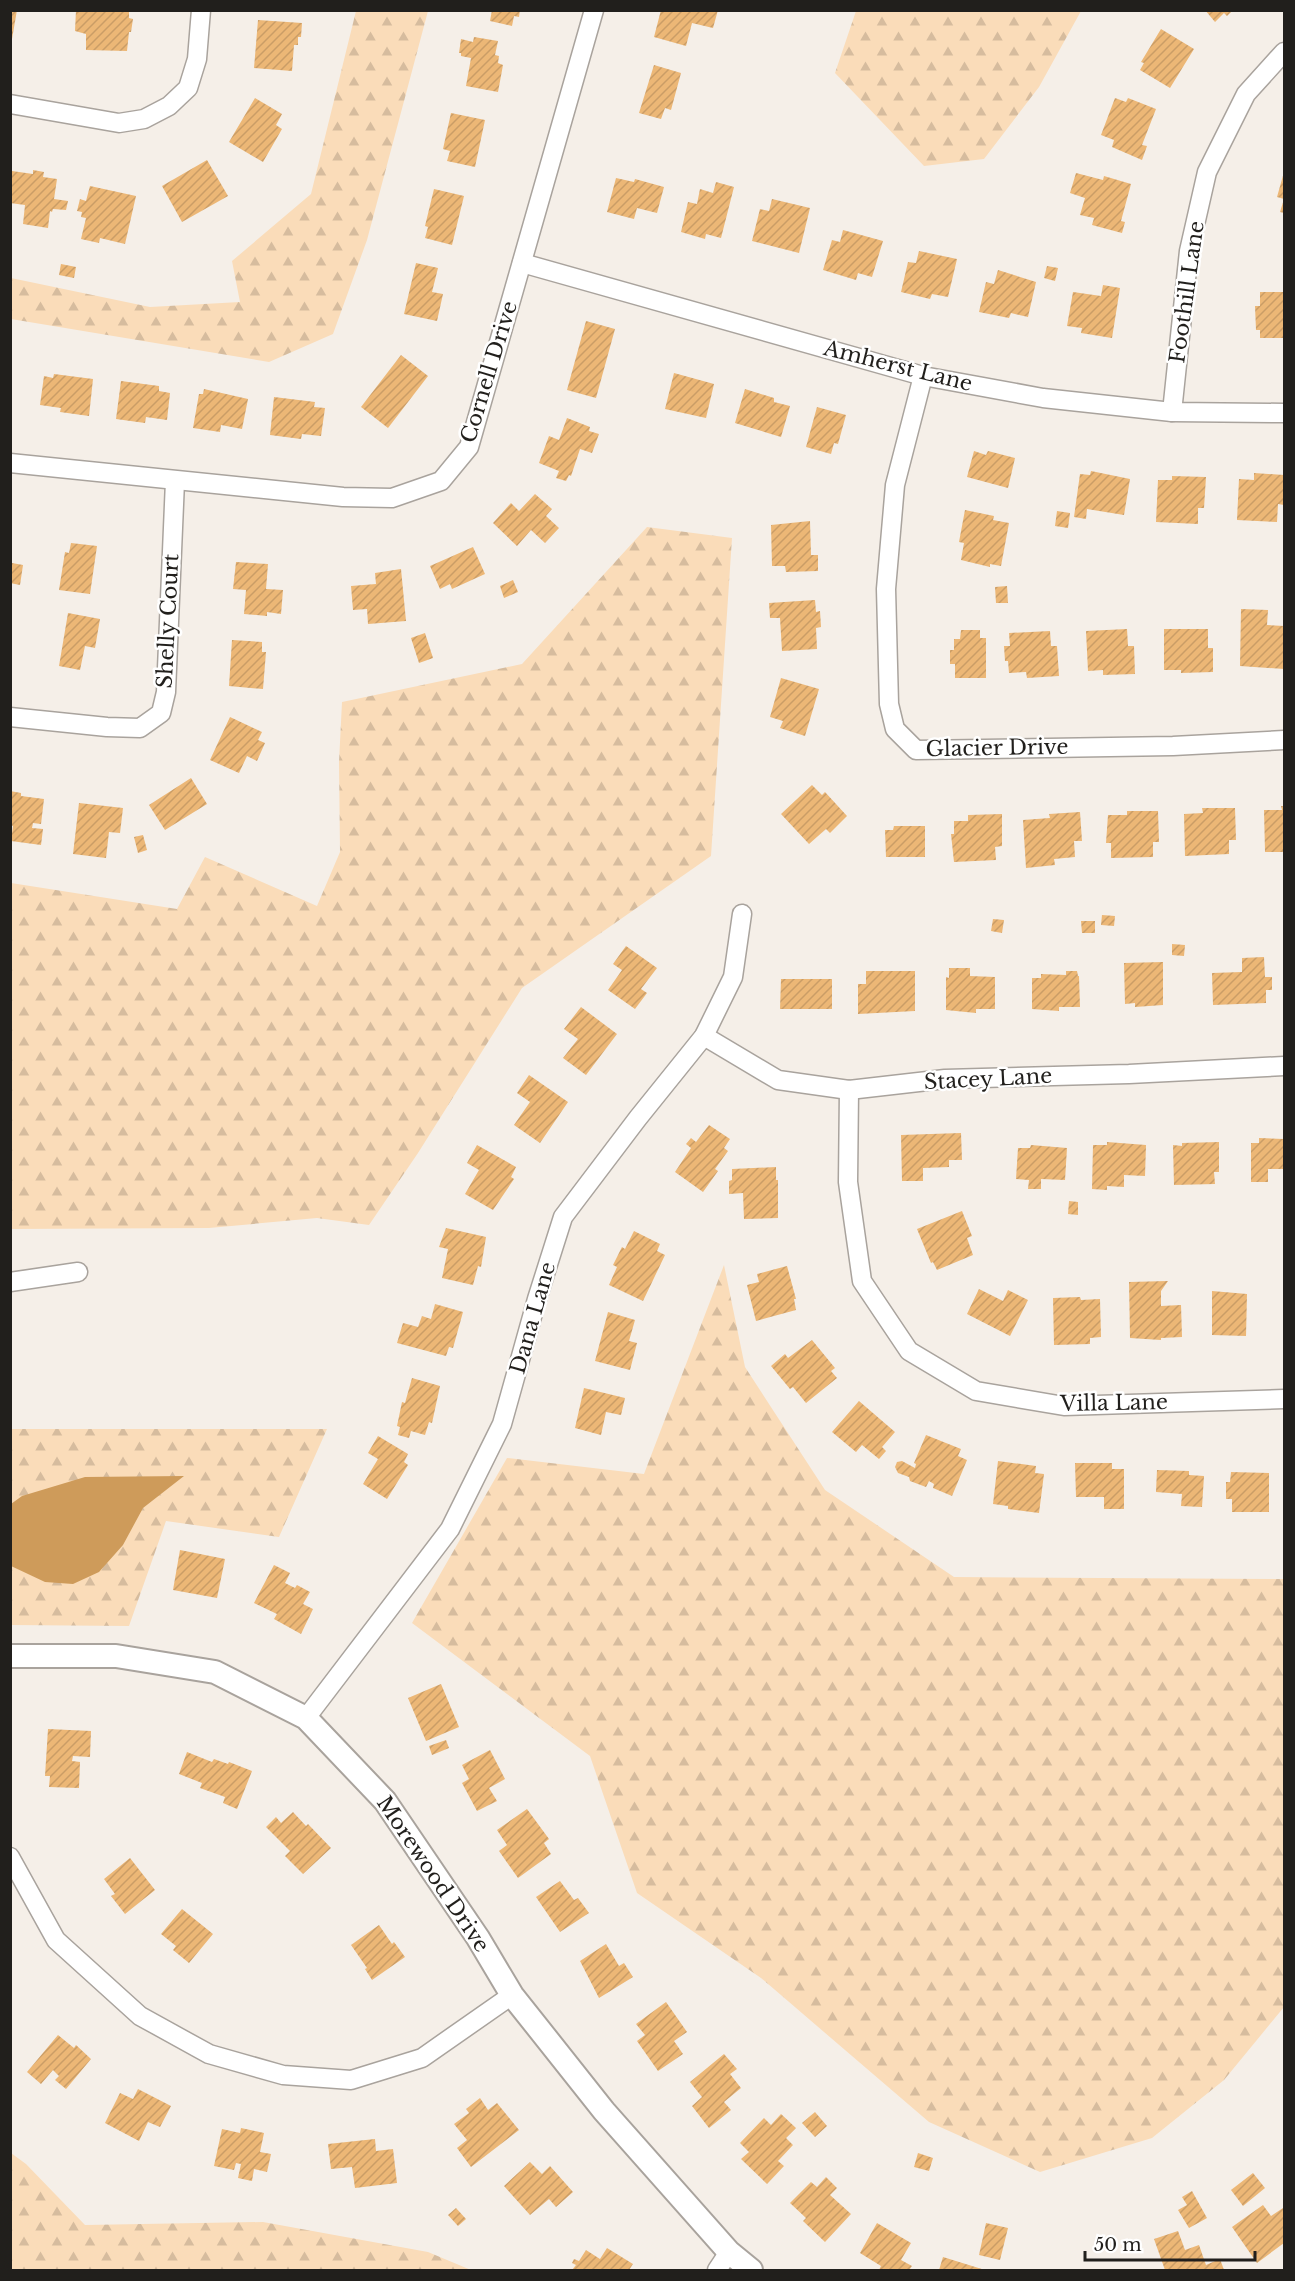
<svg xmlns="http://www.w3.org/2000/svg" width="1295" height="2281" font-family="'Libre Baskerville',serif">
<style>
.forest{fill:url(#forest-firs)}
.water{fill:#ce9b5a}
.building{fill:url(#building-hatch)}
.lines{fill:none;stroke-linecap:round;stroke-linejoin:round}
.minor-casing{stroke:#a9a39d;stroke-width:21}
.tertiary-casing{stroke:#a9a39d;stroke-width:26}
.minor{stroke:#fff;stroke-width:18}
.tertiary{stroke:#fff;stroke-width:22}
.labels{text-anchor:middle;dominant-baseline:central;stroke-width:5;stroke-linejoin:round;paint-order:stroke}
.street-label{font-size:21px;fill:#211f1c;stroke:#fff}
</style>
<defs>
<pattern id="forest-firs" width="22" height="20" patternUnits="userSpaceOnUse" patternTransform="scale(1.5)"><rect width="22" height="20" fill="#fadcb9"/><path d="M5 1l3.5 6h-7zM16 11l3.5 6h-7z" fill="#d6bc9e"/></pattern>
<pattern id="building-hatch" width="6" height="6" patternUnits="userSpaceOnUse" patternTransform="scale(1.5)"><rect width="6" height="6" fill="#ecb776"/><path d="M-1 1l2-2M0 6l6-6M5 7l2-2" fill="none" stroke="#ca9d66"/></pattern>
</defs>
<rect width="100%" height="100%" fill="#f5efe8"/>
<g class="forest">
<path d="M356,11H428L367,240L333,334L269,362L11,319V278L150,307L240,302L232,261L311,194Z"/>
<path d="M856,11V10L1081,11L1039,87L984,159L924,166L835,73Z"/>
<path d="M647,527L732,538L711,856L522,988L418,1153L369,1225L317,1218L209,1228L11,1229V883L177,909L205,857L317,906L340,852L339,762L342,702L522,664Z"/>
<path d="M724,1265L745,1367L825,1490L954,1577L1284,1579V2007L1224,2080L1152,2138L1040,2172L929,2122L761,1978L637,1893L590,1756L412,1623L507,1458L644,1474Z"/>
<path d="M11,1429H327L279,1537L166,1521L129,1626L11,1625Z"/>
<path d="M11,2153L26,2164L85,2225L263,2222L428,2252L471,2270H11Z"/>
</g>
<path class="water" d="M184,1476L143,1508L123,1545L99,1572L73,1584L45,1582L11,1566V1504L22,1496L85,1477Z"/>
<g class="building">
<path d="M10,10H17L12,39H10Z"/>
<path d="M76,10H129V18L133,19L131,32H129L127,51L86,50V34L75,31Z"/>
<path d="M492,10H520L519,17L514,16L512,26L490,21Z"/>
<path d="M661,10L672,12V10H718L713,28L692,23L686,46L654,37Z"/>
<path d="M1205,10H1233L1227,16L1224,13L1215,22Z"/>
<path d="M258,20L302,23L301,37H298V45H294L292,71L254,68Z"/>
<path d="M1161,29L1194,49L1170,88L1140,70L1144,63L1141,62Z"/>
<path d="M474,37L498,41L495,55L499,56L498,63L503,65L498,92L466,86L471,58L461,56V53H459L461,39L473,42Z"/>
<path d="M654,65L681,73L671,110L665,108L661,119L639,113Z"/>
<path d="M255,98L282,114L276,125L282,129L263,162L229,142Z"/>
<path d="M1115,98L1126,102L1128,98L1156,109L1142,145L1147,146L1142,160L1112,147L1114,140L1101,135Z"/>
<path d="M451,113L485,120L475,167L447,161L450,151L443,149Z"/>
<path d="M207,160L228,196L182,222L162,186Z"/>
<path d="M33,170L44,172L43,177L57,179L54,199L68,201L66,210L53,209L52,212L50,211L48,228L23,224L25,205L10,203L12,171L33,174Z"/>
<path d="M1284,172V213L1280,212L1284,199L1277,197Z"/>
<path d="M1076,173L1103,180L1104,176L1131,184L1121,221L1125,222L1122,233L1092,225L1094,218L1080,215L1085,198L1070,193Z"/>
<path d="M616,178L634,182L635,179L664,187L657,213L637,208L634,219L607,212Z"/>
<path d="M716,182L734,187L721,238L706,234L705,239L681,232L688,202L697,204L700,189L713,193Z"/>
<path d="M90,186L136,196L125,244L100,238L99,243L81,239L86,218L81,217L82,212L77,211L80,199L86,201Z"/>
<path d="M434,189L464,196L452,245L425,238L428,227L425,226Z"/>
<path d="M772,199L810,208L799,253L752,241L760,209L769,211Z"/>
<path d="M843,230L883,241L872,277L858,273L856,280L823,270L832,240L840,242Z"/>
<path d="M919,251L957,259L948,297L932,294L930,299L901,292L908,262L916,263Z"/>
<path d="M416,263L438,268L432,292L443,294L437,321L404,314Z"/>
<path d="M61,264L76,267L74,278L59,275Z"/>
<path d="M1047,266L1058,268L1055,281L1044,278Z"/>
<path d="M998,270L1036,282L1028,317L1011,313L1009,318L979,312L986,282L994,284Z"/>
<path d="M1103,285L1120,288L1112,338L1081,333L1082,328L1067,326L1073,292L1101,296Z"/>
<path d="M1260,292H1284V338H1260V330H1256L1255,306H1260Z"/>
<path d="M586,321L615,329L596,398L567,390Z"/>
<path d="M401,355L428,376L388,428L361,407Z"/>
<path d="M674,373L714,384L706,418L665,409Z"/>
<path d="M54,374L93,379L89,416L60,412L61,408L40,405L44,376L53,378Z"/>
<path d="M121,381L159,386V391L170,393L167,420L146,417L145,423L116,419Z"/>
<path d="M204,389L248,399L242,429L221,425L220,432L193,428L199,394H203Z"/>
<path d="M745,389L774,398V402L790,406L781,437L735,423Z"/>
<path d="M274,397L315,402L314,407L325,408L321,436L302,434L301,439L270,435Z"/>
<path d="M817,407L846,415L838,444L834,443L831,454L806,447Z"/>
<path d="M567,418L590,427L589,431L599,434L592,453L580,449L571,476L569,475L566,481L556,478L559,471L539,463L549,436L559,440Z"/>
<path d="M974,451L986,455L988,451L1015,458L1008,488L967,477Z"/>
<path d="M1091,471L1130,479L1124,515L1087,509L1086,519L1074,517L1080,474L1090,475Z"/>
<path d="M1254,473L1284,475V505L1278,504L1277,522L1237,520L1239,479L1254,480Z"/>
<path d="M1172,476L1206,477L1204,508H1198V524L1156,522L1158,480H1172Z"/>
<path d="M535,494L552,509L546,516L559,528L545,543L531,530L517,546L493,523L511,503L519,511Z"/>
<path d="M965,510L994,516L993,520L1009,523L1001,566L990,564V567L961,560L964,543L959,542Z"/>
<path d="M1057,511L1070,513L1068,528L1055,526Z"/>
<path d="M810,521L811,555H818V571L786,572L785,566H772L771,525Z"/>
<path d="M71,543L97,546L90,594L59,590L65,552L69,553Z"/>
<path d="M473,547L485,574L452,589L450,584L440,589L430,566Z"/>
<path d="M236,562L268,564L266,589L283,590L281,614L267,612V616L244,614L246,590L233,589Z"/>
<path d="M12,563L23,565L20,585L10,583Z"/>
<path d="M401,569L406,621L368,624L367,609L353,610L351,586L376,584L375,573Z"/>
<path d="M513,580L518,592L504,598L500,586Z"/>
<path d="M1007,586L1008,603H996L995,587Z"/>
<path d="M815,600L816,612L820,611L821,627L816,628L817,649L782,651L780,618H770L769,603Z"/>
<path d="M1241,609L1268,610L1267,625L1284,626V669L1240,666Z"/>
<path d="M68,613L100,619L95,648L85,646L80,670L59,666Z"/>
<path d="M1127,629L1128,646H1134L1135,674L1103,675V670L1088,671L1086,631Z"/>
<path d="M1164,629H1208V648H1213V672L1181,673V670H1164Z"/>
<path d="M961,630H980V638H986V678H955V664H950V650H954V639H960Z"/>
<path d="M1050,631L1051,646H1057L1059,676L1027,678L1026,672L1009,673L1008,661H1005L1004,646H1010L1009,633Z"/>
<path d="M425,633L433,658L419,663L411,638Z"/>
<path d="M232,640L262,642V652H266L263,689L229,686Z"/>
<path d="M781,678L819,689L805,736L780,728L783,721L770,717Z"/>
<path d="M230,717L262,732L258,740L265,743L257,761L247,756L239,773L210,760Z"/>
<path d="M191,778L207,804L165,830L149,805Z"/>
<path d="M812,785L822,795L825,792L847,816L830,833L826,829L809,844L781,814Z"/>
<path d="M10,791L21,793V796L44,799L41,824L33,823L32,828L43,829L41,845L11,841L13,826L10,825Z"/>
<path d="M79,803L123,808L120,833L109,832L106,858L73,854Z"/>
<path d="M1281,806H1284V852H1265L1264,810H1282Z"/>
<path d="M1202,808H1235L1236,840H1229V854L1185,856L1184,814L1203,813Z"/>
<path d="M1127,811H1158L1159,842H1153V857L1111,858V843H1106L1108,815H1127Z"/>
<path d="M1080,812L1082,841H1074L1075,857L1054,859L1055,865L1026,868L1023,820L1050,818L1049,814Z"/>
<path d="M1002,814V846L995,847L996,860L954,862L951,834H954V821H968V815Z"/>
<path d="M894,826H925V857H886L885,830H893Z"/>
<path d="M143,835L147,850L138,853L134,837Z"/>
<path d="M1102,915L1115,916L1114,926L1101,925Z"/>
<path d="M993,919L1004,920L1002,933L991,931Z"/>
<path d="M1081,921H1095V933H1082Z"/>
<path d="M1172,944L1185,945L1184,956L1172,955Z"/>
<path d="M626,946L657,968L641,989L647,993L635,1009L608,990L622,970L613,964Z"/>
<path d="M1264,957L1265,977H1272V990H1266V1003L1213,1005L1212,973L1242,972V958Z"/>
<path d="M1163,962V1005L1135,1007V1003L1125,1004L1124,963Z"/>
<path d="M949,968H970V976L995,977V1009H976V1013L946,1010V977L949,978Z"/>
<path d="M866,971H915V1011L858,1014V984H866Z"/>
<path d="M1066,971H1077L1078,976H1079L1080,1007H1059V1011L1032,1009V978H1041V974L1066,975Z"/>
<path d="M781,979H832V1009H780Z"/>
<path d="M581,1007L617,1034L586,1075L563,1058L578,1039L564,1029Z"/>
<path d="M529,1075L568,1102L540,1143L514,1125L530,1102L517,1093Z"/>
<path d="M709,1125L730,1139L724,1148L728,1151L715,1169L718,1171L703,1192L675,1172L691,1148L686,1144L691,1138L696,1142Z"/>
<path d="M961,1133L962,1160H949V1167L923,1168V1181H902L901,1135Z"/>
<path d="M1259,1138L1284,1139V1169H1268V1182H1251V1143H1259Z"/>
<path d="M1107,1142L1146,1145L1145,1176L1124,1175V1187L1107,1186V1190L1092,1189L1093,1145H1107Z"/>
<path d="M1219,1142V1172H1214L1215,1184L1174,1185L1173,1145L1182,1146V1143Z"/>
<path d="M477,1145L516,1167L511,1177L514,1179L493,1210L465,1194L479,1170L467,1163Z"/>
<path d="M1031,1145L1067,1148L1065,1180L1041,1179V1189H1028L1029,1180L1016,1179L1018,1148H1030Z"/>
<path d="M776,1167V1180H778V1218L744,1219L743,1193L729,1194V1181L732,1180V1169Z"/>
<path d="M1069,1201L1078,1202V1215L1068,1214Z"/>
<path d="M962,1211L972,1236L967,1238L973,1255L937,1270L933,1262L931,1263L917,1229Z"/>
<path d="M446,1228L486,1237L481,1267L478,1266L473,1285L442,1278L448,1249L439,1247Z"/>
<path d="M634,1231L660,1244L657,1251L665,1255L643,1301L609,1285L617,1267L613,1265L622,1247L625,1249Z"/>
<path d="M787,1266L796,1299H794L796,1310L756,1321L747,1285L759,1282L757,1274Z"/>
<path d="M1168,1281L1161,1291V1306L1181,1305L1182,1337L1161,1338V1340L1130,1338L1129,1282Z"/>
<path d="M979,1289L1003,1301L1008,1290L1028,1300L1010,1336L967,1314Z"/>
<path d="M1212,1291L1247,1294L1246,1336L1212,1335Z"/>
<path d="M1080,1297L1081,1300L1100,1299L1101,1337L1090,1338V1344L1054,1345L1053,1298Z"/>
<path d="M435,1304L463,1312L453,1348L449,1347L446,1356L397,1343L403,1323L418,1327L422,1316L431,1319Z"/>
<path d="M608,1312L635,1320L629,1341L637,1343L630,1370L595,1361Z"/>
<path d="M812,1340L835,1368L831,1371L837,1378L806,1403L793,1387L790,1389L771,1366L785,1354L788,1358Z"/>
<path d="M412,1378L440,1386L432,1423L429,1422L425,1435L411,1431L409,1438L398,1435L400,1427L397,1426L402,1402L405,1403Z"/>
<path d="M584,1388L625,1398L621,1415L606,1412L601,1435L575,1428Z"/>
<path d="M859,1401L895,1432L882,1447L886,1451L879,1459L862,1445L856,1452L832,1432Z"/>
<path d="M926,1435L961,1449L958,1456L967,1460L952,1496L933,1488L934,1484L929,1481L926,1487L910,1481L909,1477L898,1473L895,1467L897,1462L902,1461L915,1468L916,1464L914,1463Z"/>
<path d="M378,1436L408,1454L404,1462L408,1465L387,1499L363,1484L378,1459L368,1453Z"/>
<path d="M998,1461L1036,1466L1035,1473L1044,1474L1039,1513L1008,1509V1506L993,1504Z"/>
<path d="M1075,1463H1112V1469H1124V1509H1104V1497H1076Z"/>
<path d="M1157,1470L1189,1471V1475L1204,1476L1202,1507L1181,1506L1182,1494L1156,1492Z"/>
<path d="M1231,1472L1269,1473V1512H1232V1499H1226V1482H1230Z"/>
<path d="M180,1550L225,1559L217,1598L173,1590Z"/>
<path d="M274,1565L290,1573L285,1583L295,1588L297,1585L310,1592L303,1604L313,1609L301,1634L274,1619L277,1614L254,1603Z"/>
<path d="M441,1684L459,1727L426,1741L408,1698Z"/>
<path d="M48,1729L91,1731L90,1757L73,1756L72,1761L80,1762L79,1788L49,1787L50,1776H45Z"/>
<path d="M446,1740L449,1748L432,1755L429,1746Z"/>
<path d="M490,1750L505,1779L489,1788L497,1801L477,1811L462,1783L469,1779L462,1765Z"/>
<path d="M187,1752L212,1762L214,1759L228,1764L229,1762L252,1771L237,1809L223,1803L225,1797L200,1788L202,1783L179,1774Z"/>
<path d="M527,1809L549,1839L544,1843L551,1854L518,1878L499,1851L507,1845L497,1830Z"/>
<path d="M293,1812L306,1826L308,1824L331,1848L303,1874L285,1856L290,1851L266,1827L276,1817L281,1823Z"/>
<path d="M130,1858L155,1890L125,1914L111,1896L115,1894L104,1879Z"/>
<path d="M560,1881L574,1900L578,1898L589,1913L560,1932L536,1897Z"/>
<path d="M182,1909L213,1934L189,1963L173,1950L176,1946L161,1934Z"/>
<path d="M379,1925L392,1944L394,1942L405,1957L372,1980L365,1969L367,1968L351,1945Z"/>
<path d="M606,1944L619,1966L624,1963L633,1977L599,1998L580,1961Z"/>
<path d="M666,2002L687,2032L674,2041L683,2054L658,2071L637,2041L645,2035L636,2024Z"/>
<path d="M58,2035L74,2048L76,2045L91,2059L66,2089L55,2080L59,2076L53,2070L41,2084L27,2072Z"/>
<path d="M724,2054L737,2069L730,2074L741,2088L724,2102L731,2110L709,2128L692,2106L702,2097L690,2082Z"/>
<path d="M138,2089L171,2106L160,2127L148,2122L139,2141L105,2123L120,2093L133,2099Z"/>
<path d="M480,2098L488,2110L497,2103L519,2130L471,2167L457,2148L467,2140L454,2124L469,2113L466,2109Z"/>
<path d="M815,2112L827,2126L815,2137L802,2123Z"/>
<path d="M781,2114L796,2128L786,2138L793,2145L778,2161L784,2166L767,2184L741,2159L749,2152L740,2143L764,2118L771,2125Z"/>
<path d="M241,2128L264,2133L260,2152L271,2154L267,2172L254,2169L252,2181L238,2178L241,2164L236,2163L234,2170L214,2166L222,2129L240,2133Z"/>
<path d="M375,2139L376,2151L393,2149L397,2183L355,2188L352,2167L331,2169L328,2144Z"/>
<path d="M918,2153L933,2158L929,2171L914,2167Z"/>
<path d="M530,2162L542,2174L550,2166L573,2192L556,2207L549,2199L530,2215L504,2186Z"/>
<path d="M1253,2173L1265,2188L1243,2206L1231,2190Z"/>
<path d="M826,2177L837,2188L830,2195L851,2214L825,2242L803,2221L806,2218L790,2203L811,2182L817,2187Z"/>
<path d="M1192,2191L1207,2218L1189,2228L1178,2210L1187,2205L1182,2197Z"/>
<path d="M1263,2205L1271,2216L1283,2208L1284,2210V2243L1257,2263L1232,2227Z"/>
<path d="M456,2208L466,2219L458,2226L448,2215Z"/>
<path d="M877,2223L911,2243L901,2260L912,2266L909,2270H879L881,2266L860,2253Z"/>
<path d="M986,2223L1008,2228L1000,2260L979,2255Z"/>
<path d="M1178,2231L1185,2250L1199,2245L1206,2265L1220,2259L1224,2270H1165L1154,2239Z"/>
<path d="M607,2248L633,2264L629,2270H572L576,2265L572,2263L574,2259L579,2261L586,2250L600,2259Z"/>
<path d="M943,2257L985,2270H939Z"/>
</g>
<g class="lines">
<defs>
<g id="minor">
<path d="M10,104L119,123L144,119L169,106L188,88L197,59L201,10"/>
<path d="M522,263L923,376L1043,398L1172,412L1284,413"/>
<path d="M923,376L895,485L886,589L889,704L895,729L916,750L1173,746L1284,740"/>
<path d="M1172,412L1189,251L1207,172L1246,94L1284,52"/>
<path d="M10,463L343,497L392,498L441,481L469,447L594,10"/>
<path d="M10,717L107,727L140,728L161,713L166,692L175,481"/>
<path d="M704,1036L778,1080L849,1090L945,1079L1129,1074L1284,1066"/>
<path d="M849,1090L848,1182L862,1281L909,1351L976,1391L1064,1406L1284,1399"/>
<path d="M10,1282L78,1272"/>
<path d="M306,1718L450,1529L502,1424L537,1299L563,1217L638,1118L704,1036L733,977L742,914"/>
<path d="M10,1857L56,1940L140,2016L209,2054L283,2075L351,2080L422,2058L512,1995"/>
<path d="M717,2270L729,2252"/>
</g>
<path id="tertiary" d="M10,1656H116L215,1672L306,1718L385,1801L478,1938L512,1995L604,2111L729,2252L751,2270"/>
</defs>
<use href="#minor" class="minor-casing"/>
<use href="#tertiary" class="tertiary-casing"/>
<use href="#minor" class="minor"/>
<use href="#tertiary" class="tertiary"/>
</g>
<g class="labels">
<g class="street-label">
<text transform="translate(1187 292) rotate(-82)">Foothill Lane</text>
<text transform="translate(898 366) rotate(14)">Amherst Lane</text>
<text transform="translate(489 372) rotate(-73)">Cornell Drive</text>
<text transform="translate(168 621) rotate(-87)">Shelly Court</text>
<text transform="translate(997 748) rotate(-1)">Glacier Drive</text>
<text transform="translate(988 1079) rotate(-3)">Stacey Lane</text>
<text transform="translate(533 1318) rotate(-74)">Dana Lane</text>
<text transform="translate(1114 1403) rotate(-1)">Villa Lane</text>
<text transform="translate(433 1874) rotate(56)">Morewood Drive</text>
</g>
</g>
<rect width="1295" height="2281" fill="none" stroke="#211f1c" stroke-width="24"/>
<path d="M1085 2251v9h170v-9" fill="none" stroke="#211f1c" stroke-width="3"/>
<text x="1094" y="2251" font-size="18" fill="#211f1c" stroke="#ffffff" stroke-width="4.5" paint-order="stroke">50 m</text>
</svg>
